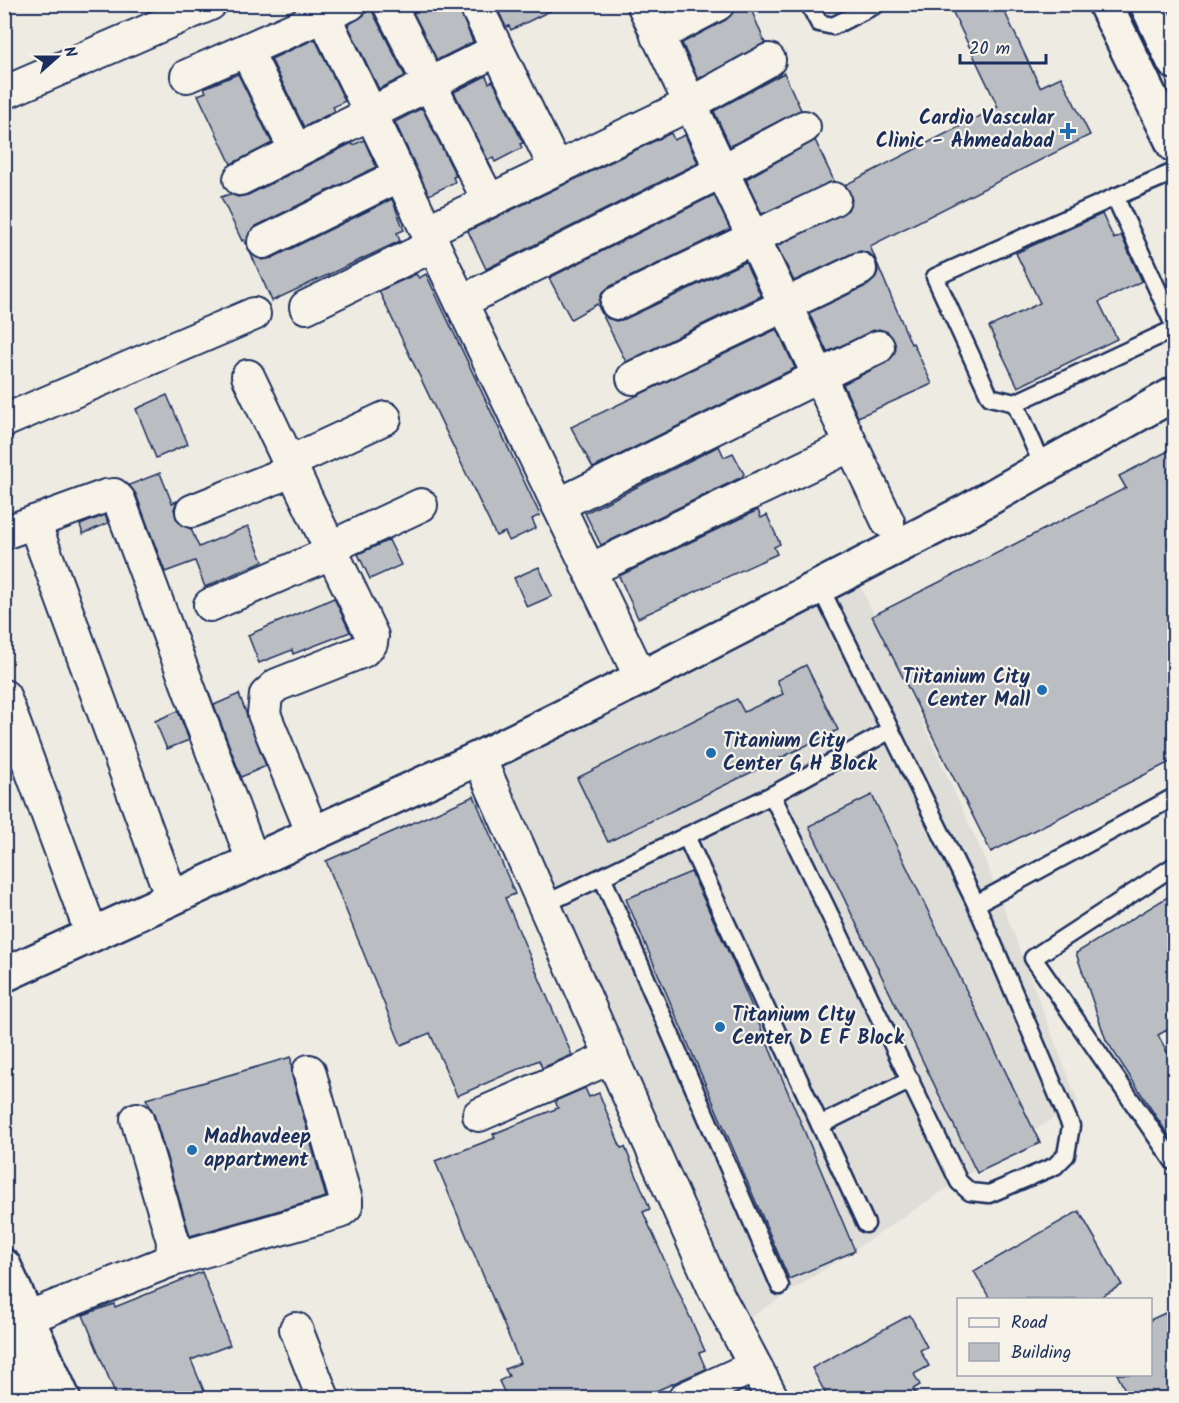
<svg xmlns="http://www.w3.org/2000/svg" width="1179" height="1403" font-family="Kalam,sans-serif">
<style>
.built{fill:#deddd8}
.building{fill:#babdc2;stroke:#1b2f5e;stroke-width:1.5}
.lines{fill:none;stroke-linecap:round;stroke-linejoin:round}
.lane-casing{stroke:#1b2f5e;stroke-width:21}
.street-casing{stroke:#1b2f5e;stroke-width:36}
.secondary-casing{stroke:#1b2f5e;stroke-width:38}
.primary-casing{stroke:#1b2f5e;stroke-width:38}
.lane{stroke:#f7f3e8;stroke-width:16}
.street{stroke:#f7f3e8;stroke-width:32}
.secondary{stroke:#f7f3e8;stroke-width:33}
.primary{stroke:#f7f3e8;stroke-width:33}
.poi-dot{fill:#1f6fb2;stroke:#f7f3e8;stroke-width:2}
.labels{text-anchor:middle;dominant-baseline:central;stroke-width:4.5;stroke-linejoin:round;paint-order:stroke}
.poi-label{font-size:20px;font-weight:bold;fill:#1b2f5e;stroke:#f7f3e8;text-anchor:start}
</style>
<rect width="100%" height="100%" fill="#eeebe2"/>
<filter id="ink" filterUnits="userSpaceOnUse"><feTurbulence type="fractalNoise" baseFrequency=".0167" numOctaves="2"/><feDisplacementMap in="SourceGraphic" scale="12" xChannelSelector="R" yChannelSelector="G"/><feConvolveMatrix kernelMatrix="1 2 1 2 8 2 1 2 1" color-interpolation-filters="sRGB"/></filter>
<g filter="url(#ink)">
<path class="built" d="M853,570L984,857L1078,1102L735,1328L479,758Z"/>
<g class="building">
<path d="M409,4H457L473,42L437,60Z"/>
<path d="M495,4H564L511,30L509,26L506,27Z"/>
<path d="M745,4H749L765,43L698,79L682,43L726,20L735,9Z"/>
<path d="M949,4H1001L1040,87L1061,77L1090,135L870,246L911,344L913,343L932,384L858,417L843,384L886,363L893,356L896,349L894,340L888,332L879,329L827,352L809,313L868,285L875,279L878,271L876,261L870,254L861,251L853,253L794,281L777,246L848,210L852,200L845,185L998,107Z"/>
<path d="M370,7L405,76L379,89L348,25L364,15Z"/>
<path d="M315,39L345,101L333,107L335,111L304,127L271,59Z"/>
<path d="M784,73L801,110L730,146L714,111Z"/>
<path d="M238,74L272,143L231,164L198,95L206,92L204,88Z"/>
<path d="M486,76L489,83L493,81L523,143L520,144L522,148L495,162L493,158L488,160L454,92Z"/>
<path d="M422,108L456,176L453,177L455,182L429,195L395,122Z"/>
<path d="M671,133L674,140L685,135L698,163L486,269L468,231Z"/>
<path d="M364,140L376,167L256,226L249,233L247,246L244,240L242,241L221,197L230,194L238,197L248,195L352,143L353,145Z"/>
<path d="M815,140L834,181L762,214L746,179Z"/>
<path d="M714,195L730,229L609,287L602,293L599,302L601,310L607,318L616,321L625,319L745,262L761,296L626,362L597,304L571,319L549,278Z"/>
<path d="M392,199L404,230L397,233L400,241L272,301L250,252L262,260L272,258Z"/>
<path d="M1102,214L1114,239L1121,235L1142,281L1099,302L1117,339L1018,387L989,327L1040,303L1016,253Z"/>
<path d="M416,274L419,278L426,274L540,515L532,519L536,528L509,541L505,532L496,536L379,291Z"/>
<path d="M777,329L795,368L593,468L571,427Z"/>
<path d="M167,395L188,444L156,458L136,409Z"/>
<path d="M719,446L724,457L733,453L744,474L742,477L601,545L585,513Z"/>
<path d="M1174,448V760L991,852L872,616L1126,488L1119,476Z"/>
<path d="M160,473L172,503L177,501L174,509L176,518L181,525L191,529L199,547L248,526L263,561L205,587L195,561L165,572L136,494L129,485Z"/>
<path d="M758,510L761,518L767,515L780,544L774,547L777,554L638,618L619,576Z"/>
<path d="M105,515L108,523L83,534L80,525Z"/>
<path d="M389,540L401,565L370,579L358,554Z"/>
<path d="M539,567L552,596L527,607L514,578Z"/>
<path d="M334,598L350,632L293,654L292,650L259,663L248,635Z"/>
<path d="M806,665L838,730L608,842L577,778L737,699L744,712L783,694L777,680Z"/>
<path d="M239,694L266,766L241,777L214,705Z"/>
<path d="M178,711L189,740L167,749L155,721Z"/>
<path d="M872,795L1040,1143L977,1173L809,826Z"/>
<path d="M474,796L515,894L505,898L572,1055L542,1068L539,1060L457,1096L430,1033L401,1045L326,861Z"/>
<path d="M691,872L733,962L855,1251L789,1279L626,899Z"/>
<path d="M1174,893V1026L1158,1035L1174,1065V1144L1106,1040L1076,953Z"/>
<path d="M291,1057L292,1076L326,1197L190,1236L154,1114L146,1099Z"/>
<path d="M585,1088L589,1097L599,1093L621,1148L625,1147L650,1209L643,1212L705,1351L699,1353L706,1369L640,1398H507L499,1381L509,1376L505,1369L520,1363L435,1161L495,1138L493,1134L558,1108L555,1101Z"/>
<path d="M1079,1211L1122,1285L1097,1299H990L974,1271Z"/>
<path d="M202,1272L230,1345L191,1360L207,1398H117L83,1315L114,1304L115,1307Z"/>
<path d="M1174,1309V1398H1129L1117,1374H1150V1320Z"/>
<path d="M910,1315L927,1347L920,1350L929,1366L914,1374L920,1385L913,1389L918,1398H828L812,1368Z"/>
</g>
<g class="lines">
<defs>
<g id="lane">
<path d="M809,4L819,23L833,26L877,4"/>
<path d="M1115,197L1174,172"/>
<path d="M1174,325L1115,197L935,277L990,397L1015,403L1174,329"/>
<path d="M1015,403L1043,466"/>
<path d="M772,795L889,731"/>
<path d="M686,836L866,1224"/>
<path d="M1174,866L1033,958L1174,1162"/>
<path d="M602,877L780,1286"/>
<path d="M545,904L772,795L959,1182L970,1192L989,1194L1055,1166L1066,1155L1071,1126L976,904L820,587"/>
<path d="M976,904L1174,797"/>
<path d="M820,1125L911,1080"/>
</g>
<g id="street">
<path d="M389,4L489,201"/>
<path d="M475,4L556,169"/>
<path d="M643,4L888,522"/>
<path d="M324,16L641,678"/>
<path d="M657,36L718,4"/>
<path d="M246,50L296,151"/>
<path d="M187,76L350,4"/>
<path d="M4,93L210,4"/>
<path d="M240,179L497,50"/>
<path d="M427,231L690,104L769,60"/>
<path d="M264,242L400,175"/>
<path d="M461,302L722,171L804,127"/>
<path d="M617,303L834,199"/>
<path d="M306,307L434,245"/>
<path d="M248,376L372,636L371,643L363,651L277,685L266,695L264,714L313,834"/>
<path d="M633,378L860,269"/>
<path d="M4,421L254,314"/>
<path d="M290,462L385,418"/>
<path d="M558,505L878,347"/>
<path d="M192,511L294,470"/>
<path d="M34,522L172,898"/>
<path d="M4,533L106,496L114,495L119,500L253,861"/>
<path d="M331,547L421,505"/>
<path d="M590,570L851,445"/>
<path d="M210,605L333,552"/>
<path d="M4,696L92,935"/>
<path d="M479,758L713,1286L772,1398"/>
<path d="M479,1115L612,1057"/>
<path d="M137,1119L173,1241L172,1260"/>
<path d="M4,1327L172,1260L339,1212L346,1206V1200L309,1071"/>
<path d="M296,1329L323,1398"/>
<path d="M685,1398L755,1366"/>
</g>
<g id="secondary">
<path d="M4,975L479,758L641,678L963,513L1174,394"/>
<path d="M4,1266L63,1398"/>
<path d="M4,1341L30,1398"/>
</g>
<g id="primary">
<path d="M1105,4L1174,145"/>
<path d="M1147,4L1174,62"/>
</g>
</defs>
<use href="#lane" class="lane-casing"/>
<use href="#street" class="street-casing"/>
<use href="#secondary" class="secondary-casing"/>
<use href="#primary" class="primary-casing"/>
<use href="#lane" class="lane"/>
<use href="#street" class="street"/>
<use href="#secondary" class="secondary"/>
<use href="#primary" class="primary"/>
</g>
</g>
<g class="poi-dot">
<path d="M1065 122h6v6h6v6h-6v6h-6v-6h-6v-6h6z"/>
<circle cx="1042" cy="690" r="6"/>
<circle cx="711" cy="753" r="6"/>
<circle cx="720" cy="1027" r="6"/>
<circle cx="192" cy="1150" r="6"/>
</g>
<g class="labels">
<g class="poi-label">
<text x="1054" y="119" text-anchor="end">Cardio Vascular<tspan x="1054" dy="23">Clinic - Ahmedabad</tspan></text>
<text x="1030" y="678" text-anchor="end">Tiitanium City<tspan x="1030" dy="23">Center Mall</tspan></text>
<text x="723" y="742">Titanium City<tspan x="723" dy="23">Center G H Block</tspan></text>
<text x="732" y="1016">Titanium CIty<tspan x="732" dy="23">Center D E F Block</tspan></text>
<text x="204" y="1138">Madhavdeep<tspan x="204" dy="23">appartment</tspan></text>
</g>
</g>
<rect width="1179" height="1403" fill="none" stroke="#f7f3e8" stroke-width="24"/>
<rect x="12" y="12" width="1155" height="1379" fill="none" stroke="#1b2f5e" stroke-width="2" filter="url(#ink)"/>
<rect x="957" y="1298" width="195" height="78" fill="#f7f3e8" stroke="#9fa5b1" stroke-width="1.5"/>
<rect x="969" y="1318" width="30" height="9" fill="#f7f3e8" stroke="#9fa5b1" stroke-width="1.5"/>
<text x="1011" y="1328" font-size="18" fill="#1b2f5e">Road</text>
<rect x="969" y="1343" width="30" height="18" fill="#babdc2" stroke="#9fa5b1" stroke-width="1.5"/>
<text x="1011" y="1358" font-size="18" fill="#1b2f5e">Building</text>
<g transform="translate(57 57) rotate(69)" stroke="#f7f3e8" stroke-width="4.5" paint-order="stroke">
<path d="M0-4.5L10 22L0 15L-10 22Z" fill="#1b2f5e"/>
<text y="-9" font-size="16" font-weight="bold" text-anchor="middle" fill="#1b2f5e">N</text>
</g>
<path d="M960 54v9h86v-9" fill="none" stroke="#1b2f5e" stroke-width="3"/>
<text x="969" y="54" font-size="18" fill="#1b2f5e" stroke="#f7f3e8" stroke-width="4.5" paint-order="stroke">20 m</text>
</svg>
